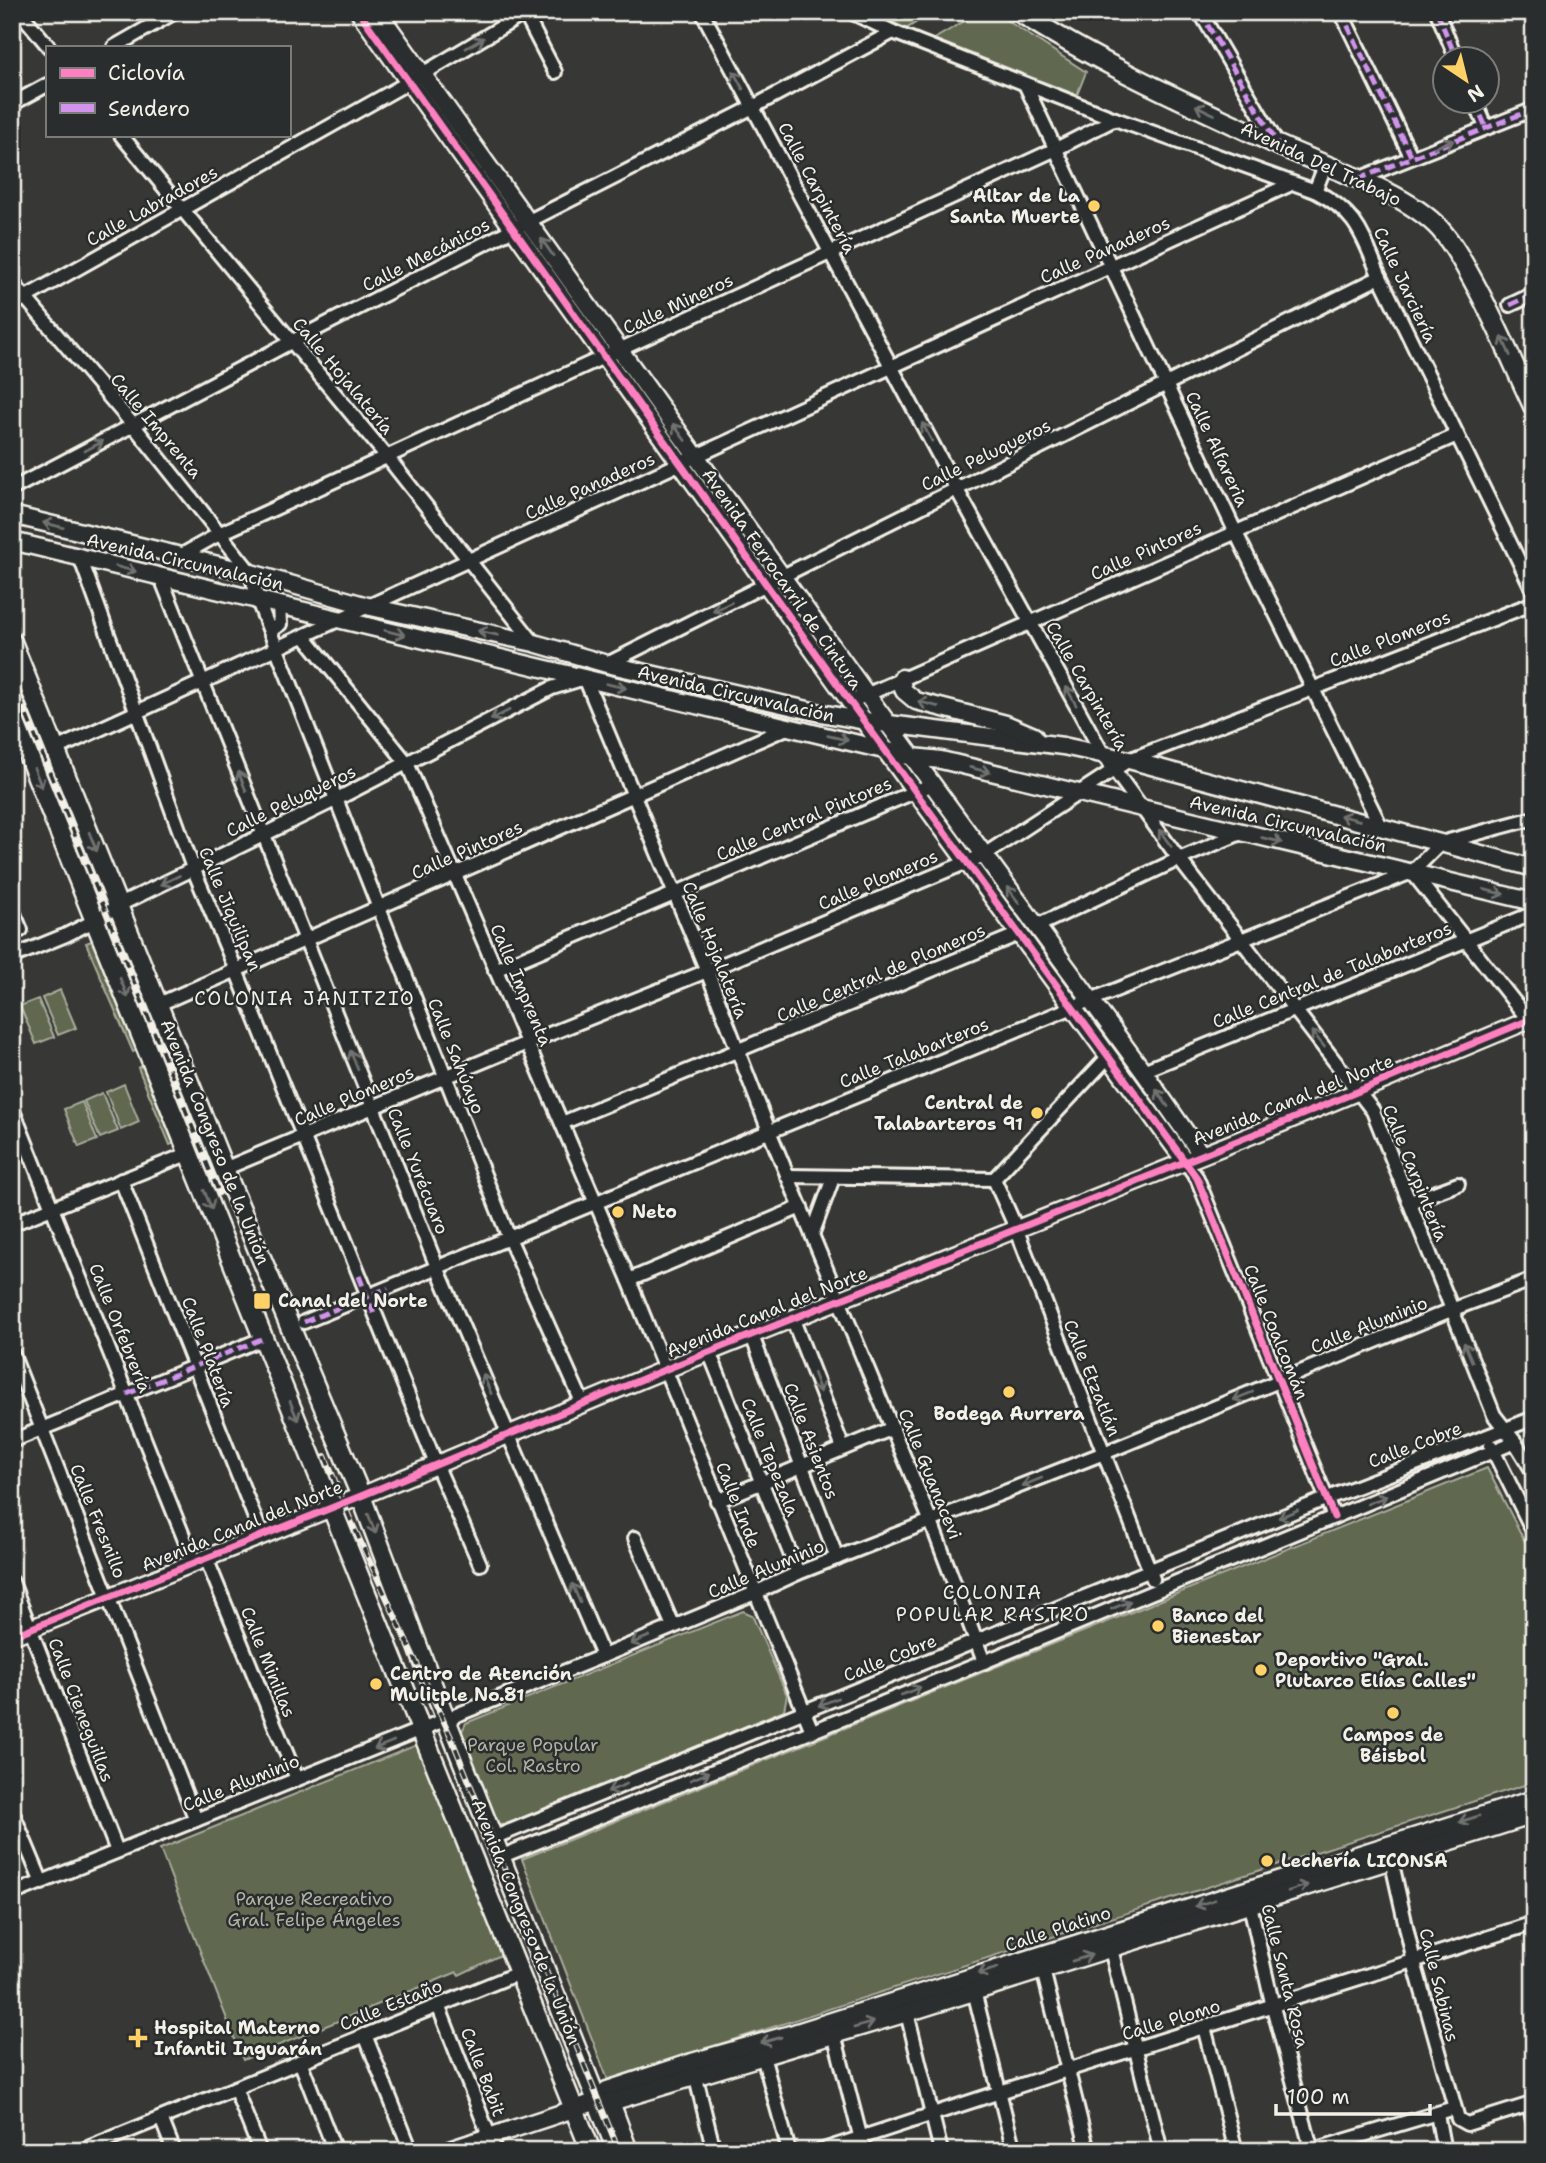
<svg xmlns="http://www.w3.org/2000/svg" width="1546" height="2163" font-family="'Shantell Sans',sans-serif">
<style>
.green{fill:#60684f;stroke:#aaac9c;stroke-width:2}
.lines{fill:none;stroke-linecap:round;stroke-linejoin:round}
.street-casing{stroke:#f4f1e8;stroke-width:18}
.secondary-casing{stroke:#f4f1e8;stroke-width:21}
.primary-casing{stroke:#f4f1e8;stroke-width:23}
.street{stroke:#2a2d2e;stroke-width:12}
.secondary{stroke:#2a2d2e;stroke-width:16}
.primary{stroke:#2a2d2e;stroke-width:18}
.rail-casing{stroke:#f4f1e8;stroke-width:6}
.rail{stroke:#2a2d2e;stroke-width:3.5;stroke-dasharray:10;stroke-linecap:butt}
.quiet{stroke:#d193ec;stroke-width:5;stroke-dasharray:10 5;stroke-linecap:butt}
.cycleway-casing{stroke:#2a2d2e;stroke-width:11}
.cycleway{stroke:#ff80c0;stroke-width:7}
.oneway{stroke:#71726f}
.poi-dot{fill:#ffd166;stroke:#2a2d2e;stroke-width:2.5}
.labels{text-anchor:middle;dominant-baseline:central;stroke-width:5;stroke-linejoin:round;paint-order:stroke}
.street-label{font-size:18px;fill:#f4f1e8;stroke:#2a2d2e}
.poi-label{font-size:18px;font-weight:bold;fill:#f4f1e8;stroke:#2a2d2e;text-anchor:start}
.park-label{font-size:18px;fill:#b1b3a3;stroke:#2a2d2e}
.neighbourhood-label{font-size:19px;letter-spacing:2px;fill:#f4f1e8;stroke:#2a2d2e}
</style>
<rect width="100%" height="100%" fill="#373735"/>
<filter id="ink" filterUnits="userSpaceOnUse"><feTurbulence type="fractalNoise" baseFrequency=".0143" numOctaves="2"/><feDisplacementMap in="SourceGraphic" scale="14" xChannelSelector="R" yChannelSelector="G"/><feConvolveMatrix kernelMatrix="1 2 1 2 8 2 1 2 1" color-interpolation-filters="sRGB"/></filter>
<g filter="url(#ink)">
<g class="green">
<path d="M873,12H932L906,29Z"/>
<path d="M980,12H994L1086,72L1077,95L934,39Z"/>
<path d="M94,940L141,1049L133,1052L86,943Z"/>
<path d="M60,990L76,1028L58,1035L42,998Z"/>
<path d="M38,999L54,1037L36,1044L20,1006Z"/>
<path d="M146,1064L179,1141L170,1145L138,1068Z"/>
<path d="M124,1084L139,1122L121,1130L106,1092Z"/>
<path d="M102,1093L118,1131L100,1138L84,1101Z"/>
<path d="M82,1102L97,1140L79,1147L64,1109Z"/>
<path d="M1487,1468L1534,1559V1782L608,2080L522,1859Z"/>
<path d="M743,1611L752,1615L787,1695L784,1710L506,1826L496,1823L460,1735L466,1723Z"/>
<path d="M419,1744L503,1954L459,1975L457,1972L243,2060L160,1849Z"/>
</g>
<g class="lines">
<defs>
<g id="street">
<path d="M20,12L49,47"/>
<path d="M702,12L956,488L1104,756L1179,859L1373,1111L1494,1415L1515,1442L1534,1473"/>
<path d="M851,12L893,32L1115,119L1315,191C1358,213 1362,235 1380,277L1534,592"/>
<path d="M1200,12L1278,145"/>
<path d="M1341,12L1411,156"/>
<path d="M1437,12L1457,60"/>
<path d="M525,14L555,72"/>
<path d="M114,47L175,12"/>
<path d="M1025,84L1235,531L1381,827"/>
<path d="M1475,102L1486,127"/>
<path d="M12,104L47,85"/>
<path d="M121,135L388,458L534,643"/>
<path d="M1358,179L1534,109"/>
<path d="M1315,191L1325,166"/>
<path d="M12,282L134,426L251,573L258,601L509,1238L583,1404"/>
<path d="M12,305L409,82L527,12"/>
<path d="M1510,305L1534,294"/>
<path d="M12,489L291,342L753,107L893,32"/>
<path d="M180,556L221,533L1056,149L1115,119"/>
<path d="M80,557L193,868L236,970L436,1464L480,1564"/>
<path d="M161,578L437,1267L603,1656"/>
<path d="M270,631L280,624L279,605"/>
<path d="M305,637L407,763L629,1280L812,1731"/>
<path d="M607,664L1380,277"/>
<path d="M850,702L1457,435"/>
<path d="M56,749L1291,184"/>
<path d="M1412,872L1534,1027"/>
<path d="M12,909L21,930"/>
<path d="M1037,926L1179,859L1241,833"/>
<path d="M12,957L66,935L96,920L119,905L335,800L552,688L585,678L707,971L769,1131L931,1522L984,1662"/>
<path d="M495,970L933,784"/>
<path d="M159,1004L789,727"/>
<path d="M1143,1071L1534,913"/>
<path d="M12,1108L194,1563"/>
<path d="M562,1123L1019,934"/>
<path d="M1185,1161L1197,1178L1334,1517"/>
<path d="M224,1169L527,1043L707,971L984,855L1129,760L1534,603"/>
<path d="M787,1176L994,1179L1109,1056"/>
<path d="M994,1179L1016,1228L1153,1579"/>
<path d="M121,1180L262,1536"/>
<path d="M1410,1202L1458,1184"/>
<path d="M12,1224L190,1153"/>
<path d="M812,1235L833,1178"/>
<path d="M629,1280L801,1207"/>
<path d="M793,1320L843,1448"/>
<path d="M304,1322L1073,1007L1412,872L1441,843L1534,818"/>
<path d="M752,1336L837,1558"/>
<path d="M12,1353L196,1820"/>
<path d="M710,1354L798,1573"/>
<path d="M12,1441L264,1338"/>
<path d="M1491,1446L1534,1533"/>
<path d="M717,1501L893,1428"/>
<path d="M635,1538L673,1626"/>
<path d="M206,1558L297,1779"/>
<path d="M12,1582L117,1851"/>
<path d="M12,1811L42,1883"/>
<path d="M1530,1816L1534,1831"/>
<path d="M493,1838L1325,1499L1534,1418"/>
<path d="M500,1857L984,1662L1515,1442"/>
<path d="M1391,1859L1414,1962L1458,2119L1467,2124L1534,2103"/>
<path d="M12,1894L603,1656L755,1593L798,1573L1104,1453L1451,1310L1534,1279"/>
<path d="M1248,1896L1273,2007L1312,2151"/>
<path d="M1111,1949L1161,2151"/>
<path d="M1043,1970L1088,2151"/>
<path d="M974,1991L1014,2151"/>
<path d="M438,2005L495,2151"/>
<path d="M907,2013L941,2151"/>
<path d="M1204,2027L1236,2151"/>
<path d="M834,2034L864,2151"/>
<path d="M365,2035L411,2151"/>
<path d="M763,2056L789,2151"/>
<path d="M300,2061L335,2151"/>
<path d="M694,2070L714,2151"/>
<path d="M235,2088L260,2151"/>
<path d="M1529,2105L1534,2124"/>
<path d="M1437,2114L1444,2151"/>
<path d="M161,2118L174,2151"/>
<path d="M80,2151L521,1972"/>
<path d="M820,2151L1067,2070L1534,1923"/>
<path d="M1310,2151L1454,2108"/>
</g>
<g id="secondary">
<path d="M359,12L850,702L1185,1161"/>
<path d="M378,12L867,695L1143,1071L1201,1154"/>
<path d="M12,515L251,573L371,607L534,643L607,664L821,713L865,721L1063,746L1129,760L1534,868"/>
<path d="M12,541L913,757L941,760L1534,902"/>
<path d="M902,678L901,681L904,691L916,701L1006,724L1034,736"/>
<path d="M12,1636L361,1496L664,1370L1282,1123L1534,1018"/>
<path d="M598,2101L607,2090L692,2062L794,2033L1534,1799"/>
<path d="M611,2102L629,2151"/>
<path d="M446,2151L598,2101L611,2102L907,2013L1534,1815"/>
</g>
<g id="primary">
<path d="M1019,12C1101,65 1192,105 1280,146C1327,167 1406,192 1440,229C1455,246 1466,268 1477,288C1498,327 1515,368 1534,408"/>
<path d="M12,642L224,1169L361,1496L437,1697L617,2151"/>
<path d="M12,715L591,2151"/>
</g>
</defs>
<use href="#street" class="street-casing"/>
<use href="#secondary" class="secondary-casing"/>
<use href="#primary" class="primary-casing"/>
<use href="#street" class="street"/>
<use href="#secondary" class="secondary"/>
<use href="#primary" class="primary"/>
<defs>
<g id="rail">
<path d="M12,679L219,1193"/>
<path d="M325,1456L351,1521L451,1737L619,2151"/>
</g>
</defs>
<use href="#rail" class="rail-casing"/>
<use href="#rail" class="rail"/>
<g class="quiet">
<path d="M1200,12L1278,145"/>
<path d="M1341,12L1411,156"/>
<path d="M1437,12L1457,60"/>
<path d="M1475,102L1486,127"/>
<path d="M1358,179L1534,109"/>
<path d="M1510,305L1534,294"/>
<path d="M359,1276L374,1314"/>
<path d="M304,1322L388,1288"/>
<path d="M127,1394L264,1338"/>
</g>
<defs>
<g id="cycleway">
<path d="M359,12L850,702L1197,1178L1334,1517"/>
<path d="M12,1636L361,1496L664,1370L1282,1123L1534,1018"/>
</g>
</defs>
<use href="#cycleway" class="cycleway-casing"/>
<use href="#cycleway" class="cycleway"/>
</g>
<defs><path id="oneway-shaft" d="M-6 0H5M1.5-3L5.5 0L1.5 3" fill="none" stroke-width="1.6" stroke-linecap="round" stroke-linejoin="round" transform="scale(1.75)"/></defs>
<g class="oneway">
<use href="#oneway-shaft" transform="translate(475 43) rotate(-30)"/>
<use href="#oneway-shaft" transform="translate(738 80) rotate(-119)"/>
<use href="#oneway-shaft" transform="translate(1205 110) rotate(-154)"/>
<use href="#oneway-shaft" transform="translate(1444 144) rotate(-21)"/>
<use href="#oneway-shaft" transform="translate(547 247) rotate(-125)"/>
<use href="#oneway-shaft" transform="translate(1506 346) rotate(-114)"/>
<use href="#oneway-shaft" transform="translate(679 432) rotate(-126)"/>
<use href="#oneway-shaft" transform="translate(927 432) rotate(-118)"/>
<use href="#oneway-shaft" transform="translate(94 446) rotate(-28)"/>
<use href="#oneway-shaft" transform="translate(53 525) rotate(-166)"/>
<use href="#oneway-shaft" transform="translate(126 569) rotate(15)"/>
<use href="#oneway-shaft" transform="translate(722 607) rotate(154)"/>
<use href="#oneway-shaft" transform="translate(395 633) rotate(14)"/>
<use href="#oneway-shaft" transform="translate(488 633) rotate(-167)"/>
<use href="#oneway-shaft" transform="translate(616 686) rotate(13)"/>
<use href="#oneway-shaft" transform="translate(1071 696) rotate(-119)"/>
<use href="#oneway-shaft" transform="translate(928 704) rotate(-165)"/>
<use href="#oneway-shaft" transform="translate(500 715) rotate(153)"/>
<use href="#oneway-shaft" transform="translate(838 738) rotate(13)"/>
<use href="#oneway-shaft" transform="translate(980 770) rotate(14)"/>
<use href="#oneway-shaft" transform="translate(38 778) rotate(68)"/>
<use href="#oneway-shaft" transform="translate(242 781) rotate(-112)"/>
<use href="#oneway-shaft" transform="translate(1350 818) rotate(-165)"/>
<use href="#oneway-shaft" transform="translate(1165 838) rotate(-126)"/>
<use href="#oneway-shaft" transform="translate(1272 840) rotate(13)"/>
<use href="#oneway-shaft" transform="translate(93 842) rotate(68)"/>
<use href="#oneway-shaft" transform="translate(170 880) rotate(154)"/>
<use href="#oneway-shaft" transform="translate(1494 892) rotate(14)"/>
<use href="#oneway-shaft" transform="translate(1013 895) rotate(-127)"/>
<use href="#oneway-shaft" transform="translate(124 988) rotate(68)"/>
<use href="#oneway-shaft" transform="translate(1318 1039) rotate(-129)"/>
<use href="#oneway-shaft" transform="translate(354 1060) rotate(-112)"/>
<use href="#oneway-shaft" transform="translate(1162 1098) rotate(-125)"/>
<use href="#oneway-shaft" transform="translate(208 1200) rotate(68)"/>
<use href="#oneway-shaft" transform="translate(1468 1352) rotate(-113)"/>
<use href="#oneway-shaft" transform="translate(817 1383) rotate(69)"/>
<use href="#oneway-shaft" transform="translate(487 1384) rotate(-113)"/>
<use href="#oneway-shaft" transform="translate(1243 1396) rotate(158)"/>
<use href="#oneway-shaft" transform="translate(294 1411) rotate(68)"/>
<use href="#oneway-shaft" transform="translate(1032 1482) rotate(158)"/>
<use href="#oneway-shaft" transform="translate(1377 1500) rotate(-22)"/>
<use href="#oneway-shaft" transform="translate(1288 1514) rotate(157)"/>
<use href="#oneway-shaft" transform="translate(372 1524) rotate(69)"/>
<use href="#oneway-shaft" transform="translate(576 1593) rotate(-113)"/>
<use href="#oneway-shaft" transform="translate(1121 1605) rotate(-23)"/>
<use href="#oneway-shaft" transform="translate(640 1640) rotate(157)"/>
<use href="#oneway-shaft" transform="translate(911 1691) rotate(-22)"/>
<use href="#oneway-shaft" transform="translate(828 1702) rotate(158)"/>
<use href="#oneway-shaft" transform="translate(384 1745) rotate(158)"/>
<use href="#oneway-shaft" transform="translate(700 1776) rotate(-22)"/>
<use href="#oneway-shaft" transform="translate(617 1788) rotate(158)"/>
<use href="#oneway-shaft" transform="translate(1469 1819) rotate(163)"/>
<use href="#oneway-shaft" transform="translate(1298 1888) rotate(-18)"/>
<use href="#oneway-shaft" transform="translate(1205 1903) rotate(162)"/>
<use href="#oneway-shaft" transform="translate(1082 1958) rotate(-17)"/>
<use href="#oneway-shaft" transform="translate(988 1971) rotate(162)"/>
<use href="#oneway-shaft" transform="translate(864 2025) rotate(-16)"/>
<use href="#oneway-shaft" transform="translate(771 2040) rotate(164)"/>
</g>
</g>
<g class="poi-dot">
<circle cx="1094" cy="206" r="7"/>
<circle cx="1037" cy="1113" r="7"/>
<circle cx="618" cy="1212" r="7"/>
<rect x="253" y="1292" width="18" height="18" rx="3.5"/>
<circle cx="1009" cy="1392" r="7"/>
<circle cx="1158" cy="1626" r="7"/>
<circle cx="1261" cy="1670" r="7"/>
<circle cx="376" cy="1684" r="7"/>
<circle cx="1393" cy="1713" r="7"/>
<circle cx="1267" cy="1861" r="7"/>
<path d="M134.5 2027.5h7v7h7v7h-7v7h-7v-7h-7v-7h7z"/>
</g>
<g class="labels">
<g class="street-label">
<text transform="translate(1321 164) rotate(25)">Avenida Del Trabajo</text>
<text transform="translate(817 188) rotate(62)">Calle Carpintería</text>
<text transform="translate(152 206) rotate(-29)">Calle Labradores</text>
<text transform="translate(1105 250) rotate(-24)">Calle Panaderos</text>
<text transform="translate(426 255) rotate(-27)">Calle Mecánicos</text>
<text transform="translate(1405 285) rotate(65)">Calle Jarciería</text>
<text transform="translate(678 304) rotate(-25)">Calle Mineros</text>
<text transform="translate(343 376) rotate(50)">Calle Hojalatería</text>
<text transform="translate(156 426) rotate(50)">Calle Imprenta</text>
<text transform="translate(1217 449) rotate(65)">Calle Alfareria</text>
<text transform="translate(986 455) rotate(-26)">Calle Peluqueros</text>
<text transform="translate(590 486) rotate(-24)">Calle Panaderos</text>
<text transform="translate(1146 551) rotate(-24)">Calle Pintores</text>
<text transform="translate(185 562) rotate(13)">Avenida Circunvalación</text>
<text transform="translate(782 579) rotate(55)">Avenida Ferrocarril de Cintura</text>
<text transform="translate(1390 639) rotate(-21)">Calle Plomeros</text>
<text transform="translate(1087 686) rotate(60)">Calle Carpintería</text>
<text transform="translate(736 694) rotate(13)">Avenida Circunvalación</text>
<text transform="translate(291 801) rotate(-26)">Calle Peluqueros</text>
<text transform="translate(804 819) rotate(-23)">Calle Central Pintores</text>
<text transform="translate(1288 824) rotate(13)">Avenida Circunvalación</text>
<text transform="translate(467 850) rotate(-24)">Calle Pintores</text>
<text transform="translate(878 880) rotate(-23)">Calle Plomeros</text>
<text transform="translate(230 909) rotate(67)">Calle Jiquilipan</text>
<text transform="translate(715 950) rotate(68)">Calle Hojalatería</text>
<text transform="translate(881 973) rotate(-23)">Calle Central de Plomeros</text>
<text transform="translate(1332 975) rotate(-22)">Calle Central de Talabarteros</text>
<text transform="translate(521 985) rotate(67)">Calle Imprenta</text>
<text transform="translate(914 1053) rotate(-22)">Calle Talabarteros</text>
<text transform="translate(456 1056) rotate(68)">Calle Sahúayo</text>
<text transform="translate(354 1096) rotate(-23)">Calle Plomeros</text>
<text transform="translate(1293 1100) rotate(-22)">Avenida Canal del Norte</text>
<text transform="translate(215 1142) rotate(68)">Avenida Congreso de la Unión</text>
<text transform="translate(418 1171) rotate(68)">Calle Yurécuaro</text>
<text transform="translate(1415 1173) rotate(68)">Calle Carpintería</text>
<text transform="translate(767 1312) rotate(-22)">Avenida Canal del Norte</text>
<text transform="translate(1369 1325) rotate(-22)">Calle Aluminio</text>
<text transform="translate(120 1328) rotate(68)">Calle Orfebrería</text>
<text transform="translate(1276 1332) rotate(68)">Calle Coalcomán</text>
<text transform="translate(208 1352) rotate(69)">Calle Platería</text>
<text transform="translate(1092 1378) rotate(68)">Calle Etzatlán</text>
<text transform="translate(811 1441) rotate(69)">Calle Asientos</text>
<text transform="translate(1415 1445) rotate(-21)">Calle Cobre</text>
<text transform="translate(770 1457) rotate(68)">Calle Tepezala</text>
<text transform="translate(930 1474) rotate(68)">Calle Guanacevi</text>
<text transform="translate(738 1505) rotate(68)">Calle Inde</text>
<text transform="translate(98 1521) rotate(68)">Calle Fresnillo</text>
<text transform="translate(242 1526) rotate(-22)">Avenida Canal del Norte</text>
<text transform="translate(766 1569) rotate(-23)">Calle Aluminio</text>
<text transform="translate(890 1658) rotate(-22)">Calle Cobre</text>
<text transform="translate(268 1662) rotate(68)">Calle Minillas</text>
<text transform="translate(81 1710) rotate(69)">Calle Cieneguillas</text>
<text transform="translate(241 1783) rotate(-22)">Calle Aluminio</text>
<text transform="translate(526 1922) rotate(68)">Avenida Congreso de la Unión</text>
<text transform="translate(1058 1929) rotate(-18)">Calle Platino</text>
<text transform="translate(1285 1976) rotate(76)">Calle Santa Rosa</text>
<text transform="translate(1439 1985) rotate(76)">Calle Sabinas</text>
<text transform="translate(391 2005) rotate(-22)">Calle Estaño</text>
<text transform="translate(1171 2020) rotate(-17)">Calle Plomo</text>
<text transform="translate(483 2072) rotate(69)">Calle Babit</text>
</g>
<g class="poi-label">
<text x="1080" y="196" text-anchor="end">Altar de La<tspan x="1080" dy="21">Santa Muerte</tspan></text>
<text x="1023" y="1103" text-anchor="end">Central de<tspan x="1023" dy="21">Talabarteros 91</tspan></text>
<text x="632" y="1212">Neto</text>
<text x="278" y="1301">Canal del Norte</text>
<text x="1009" y="1414" text-anchor="middle">Bodega Aurrera</text>
<text x="1172" y="1616">Banco del<tspan x="1172" dy="21">Bienestar</tspan></text>
<text x="1275" y="1660">Deportivo "Gral.<tspan x="1275" dy="21">Plutarco Elías Calles"</tspan></text>
<text x="390" y="1674">Centro de Atención<tspan x="390" dy="21">Mulitple No.81</tspan></text>
<text x="1393" y="1735" text-anchor="middle">Campos de<tspan x="1393" dy="21">Béisbol</tspan></text>
<text x="1281" y="1861">Lechería LICONSA</text>
<text x="154" y="2028">Hospital Materno<tspan x="154" dy="21">Infantil Inguarán</tspan></text>
</g>
<g class="park-label">
<text x="533" y="1745">Parque Popular<tspan x="533" dy="21">Col. Rastro</tspan></text>
<text x="314" y="1899">Parque Recreativo<tspan x="314" dy="21">Gral. Felipe Ángeles</tspan></text>
</g>
<g class="neighbourhood-label">
<text x="305" y="998">COLONIA JANITZIO</text>
<text x="993" y="1592">COLONIA<tspan x="993" dy="22">POPULAR RASTRO</tspan></text>
</g>
</g>
<rect width="1546" height="2163" fill="none" stroke="#2a2d2e" stroke-width="42"/>
<rect x="21" y="21" width="1504" height="2121" fill="none" stroke="#f4f1e8" stroke-width="2.5" filter="url(#ink)"/>
<rect x="46" y="46" width="245" height="91" fill="#2a2d2e" stroke="#7b7b78" stroke-width="2"/>
<rect x="60" y="68" width="35" height="10" fill="#ff80c0" stroke="#7b7b78" stroke-width="2"/>
<text x="108" y="80" font-size="21" fill="#f4f1e8">Ciclovía</text>
<rect x="60" y="103" width="35" height="10" fill="#d193ec" stroke="#7b7b78" stroke-width="2"/>
<text x="108" y="116" font-size="21" fill="#f4f1e8">Sendero</text>
<g transform="translate(1466 80) rotate(145)"><circle r="33" fill="#2a2d2e" stroke="#7b7b78" stroke-width="2"/>
<path d="M0-5L12 26L0 18L-12 26Z" fill="#ffd166"/>
<text y="-10" font-size="19" font-weight="bold" text-anchor="middle" fill="#f4f1e8">N</text>
</g>
<path d="M1276 2104v10h154v-10" fill="none" stroke="#f4f1e8" stroke-width="3.5"/>
<text x="1287" y="2104" font-size="21" fill="#f4f1e8" stroke="#2a2d2e" stroke-width="5" paint-order="stroke">100 m</text>
</svg>
